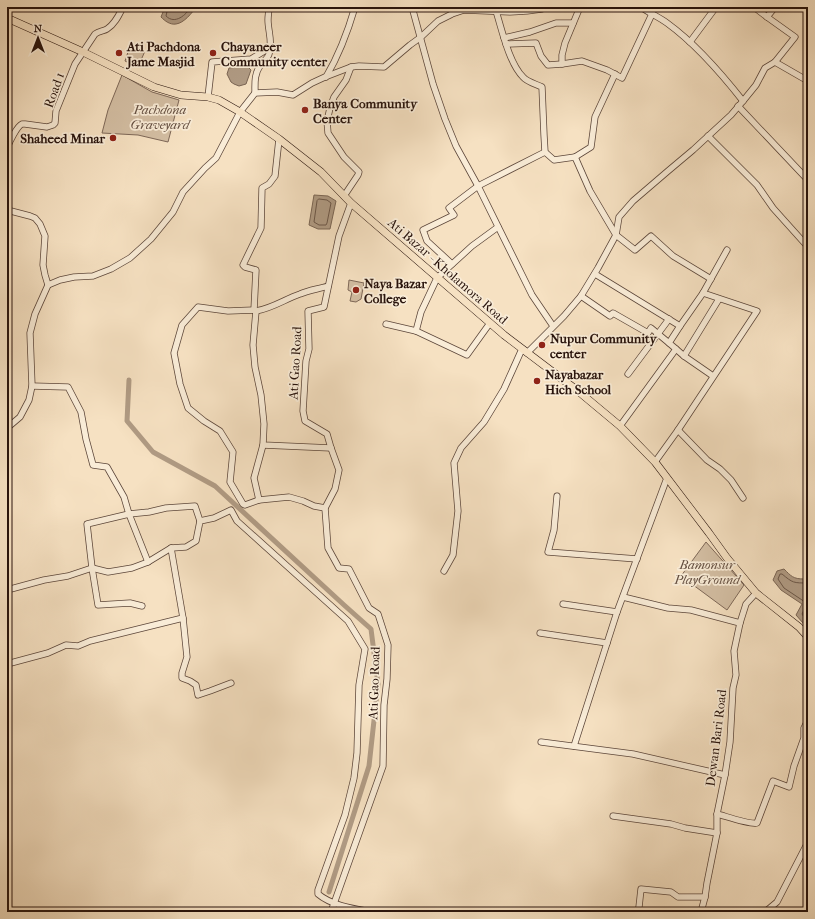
<svg xmlns="http://www.w3.org/2000/svg" width="815" height="919" font-family="'IM FELL French Canon',serif">
<style>
.green{fill:#d3bea3;stroke:#7e6858}
.water{fill:#b09b84;stroke:#7a6554}
.lines{fill:none;stroke-linecap:round;stroke-linejoin:round}
.shore{stroke:#6c5748;stroke-width:1}
.canal{stroke:#b09b84;stroke-width:5}
.minor-casing{stroke:#5c463a;stroke-width:7}
.major-casing{stroke:#28130c;stroke-width:8}
.minor{stroke:#f9ecd7;stroke-width:5.5}
.major{stroke:#f6e1c2;stroke-width:7}
.poi-dot{fill:#8f2418;stroke:#f9ecd7;stroke-width:1.5}
.labels{text-anchor:middle;dominant-baseline:central;stroke-width:3.5;stroke-linejoin:round;paint-order:stroke}
.poi-label{font-size:13px;font-weight:bold;fill:#28130c;stroke:#f9ecd7;text-anchor:start}
.street-label{font-size:13px;fill:#28130c;stroke:#f9ecd7}
.park-label{font-size:13px;font-style:italic;fill:#644f41;stroke:#f9ecd7}
</style>
<rect width="100%" height="100%" fill="#f6e1c2"/>
<filter id="stains"><feTurbulence type="fractalNoise" baseFrequency=".005" numOctaves="4"/><feColorMatrix values="0 0 0 0 .2 0 0 0 0 .09 0 0 0 0 .02 0 0 0 .5 -.17"/></filter>
<radialGradient id="worn" r=".72"><stop offset=".6" stop-color="#630" stop-opacity="0"/><stop offset="1" stop-color="#630" stop-opacity=".3"/></radialGradient>
<g class="green">
<path d="M130,46L145,51L138,67L125,61Z"/>
<path d="M122,75L152,92L179,100L168,142L138,135L102,133L108,110Z"/>
<path d="M349,280L364,283L361,299L356,302L350,301L352,292L348,290Z"/>
<path d="M706,542L744,585L727,610L681,576Z"/>
</g>
<g class="water">
<path d="M165,7H196C192,13 184,23 176,24C170,25 165,21 161,17Z"/>
<path d="M238,67H248L251,70L246,84L239,86L234,84L231,82L227,74L229,68Z"/>
<path d="M314,195L328,196L336,201L330,229H318L309,225Z"/>
<path d="M784,569C791,576 793,579 804,579V577L808,580V632L803,623L796,615L802,604L781,590L773,580L777,571Z"/>
</g>
<g class="lines">
<g class="shore">
<path d="M168,7L166,16C175,25 186,15 191,7"/>
<path d="M319,199L327,200L331,203L327,223L326,225H319L314,222L317,201Z"/>
<path d="M808,583C793,583 793,583 782,574H780L778,579L784,588L805,602L806,606L802,614L808,623"/>
</g>
<path class="canal" d="M129,380L127,421L153,452L215,486L344,605L371,629L378,684L369,766L329,892"/>
<defs>
<g id="minor">
<path d="M412,7L433,84L445,119L456,146L478,186L532,295L553,326"/>
<path d="M641,7C649,13 659,17 667,23C696,44 721,73 743,101"/>
<path d="M754,7L767,17"/>
<path d="M775,7L767,17L795,37L775,62"/>
<path d="M496,11C502,30 509,63 523,77C527,82 536,84 542,87L544,135L545,152L554,160L575,157L590,191L616,235L635,250L651,236L673,256L711,279"/>
<path d="M504,38L530,32L556,23H573"/>
<path d="M690,42L716,7"/>
<path d="M506,44L536,43L541,56L548,65L562,64L582,61L607,70L622,78L652,14"/>
<path d="M562,64V55L565,43L580,7"/>
<path d="M326,77C339,55 348,31 355,7"/>
<path d="M255,93C255,84 254,74 260,66C263,62 268,58 269,54C273,42 268,31 268,20C268,15 269,11 269,7"/>
<path d="M208,97L212,62L251,59L271,47"/>
<path d="M738,106L808,180"/>
<path d="M708,136L757,185L773,208L808,247"/>
<path d="M7,148C9,143 17,126 22,124C23,124 24,124 25,124L47,127L53,125L55,123L56,111L75,64L95,34C99,31 104,31 107,29C115,24 119,15 123,7"/>
<path d="M575,157L591,147L595,117L615,74"/>
<path d="M344,196L358,175L359,172L344,157L328,133L327,121L330,108L334,97L346,80L351,67"/>
<path d="M7,210L30,216L35,218L40,224L45,236L43,265L45,275L48,285"/>
<path d="M452,264L427,241L423,230L454,215L449,208L478,186L545,152"/>
<path d="M595,274L680,326L703,293"/>
<path d="M581,296L610,316L613,313L648,333L651,328L669,343"/>
<path d="M254,310L256,270L245,267L243,265L244,263L261,228L262,188L269,184L275,176L279,139"/>
<path d="M256,311L253,345L255,367L261,395L264,424L263,445L331,448"/>
<path d="M386,324L416,331L467,355L490,323"/>
<path d="M416,331L421,312L437,278L472,246L498,227"/>
<path d="M676,349L684,356L719,299"/>
<path d="M527,353L564,316L581,296L598,268L616,235L619,217L633,201L668,171L693,150L731,115L743,101L756,85L765,68L775,62L808,81"/>
<path d="M684,356L713,376"/>
<path d="M628,374L669,319"/>
<path d="M32,386L68,387L81,412L86,439L93,465L107,467L124,497L129,514L148,562"/>
<path d="M620,426L676,349L669,343L680,326"/>
<path d="M7,428L20,417L29,400L32,386L30,333L35,314L48,285L60,280L74,277L93,276L111,269L130,258L151,239L173,212L183,192L205,168L216,158L240,112L255,93L277,92L293,95L312,83L325,77L351,67L359,66L384,67L410,45L421,37L438,21L452,14L464,10L510,12L527,11L542,9L545,7"/>
<path d="M678,430L707,460L720,469L731,480L743,498"/>
<path d="M655,462L678,430L757,311L703,293L727,250"/>
<path d="M557,496L554,530L548,552L637,559"/>
<path d="M259,500L254,478L263,445"/>
<path d="M325,508L314,506L303,501L289,497L259,500L245,505L243,504L230,482L233,452L220,431L204,421L188,408L180,384L174,353L182,325L198,307L228,311L254,310L256,311C273,308 285,299 300,294C309,290 319,289 328,286"/>
<path d="M171,548L186,547L196,541L200,521L214,518L231,510L237,521L348,621L365,649L359,685L357,753L354,778L345,815L318,890V894C332,906 356,909 373,912"/>
<path d="M444,571L453,555L458,511L454,463L461,448L484,422L504,389L522,349"/>
<path d="M7,590L44,580L68,576L92,568L108,572L132,568L148,562L171,548L183,618L187,657L182,673V678L190,681L196,685L198,695L210,691L231,683"/>
<path d="M623,597L668,608L691,610L740,623"/>
<path d="M563,604L617,612"/>
<path d="M142,606L130,603L98,605L92,568L87,524L129,514L149,512L166,508L195,506L200,521"/>
<path d="M540,633L607,643"/>
<path d="M7,664L48,653L66,645L78,646L90,641L183,618"/>
<path d="M541,742L633,754L725,775"/>
<path d="M574,746L617,612L667,478"/>
<path d="M717,814C725,816 750,825 757,823L773,781L789,787L794,766L804,738V728L808,720"/>
<path d="M613,816L671,824L685,828L717,833"/>
<path d="M331,912L383,766L384,705L387,679L388,645L378,614L369,608L349,569L339,568L328,548L325,508L335,489L339,470L331,448L327,434L305,421L303,411L306,361L309,349L308,311L324,307L339,236L351,203"/>
<path d="M637,912L639,907L641,889L671,892L678,897H705"/>
<path d="M701,912L705,897L707,883L717,833V814L725,775L730,742L733,688L736,675L734,651L740,623L746,604L756,593"/>
<path d="M765,912L777,902L808,842"/>
</g>
<path id="major" d="M7,18L83,52L154,87L181,95L208,97L219,100L240,112L279,139L321,172L351,203L504,335L578,391L620,426L655,462L709,533L727,558L756,593L799,627L808,637"/>
</defs>
<use href="#minor" class="minor-casing"/>
<use href="#major" class="major-casing"/>
<use href="#minor" class="minor"/>
<use href="#major" class="major"/>
</g>
<g class="poi-dot">
<circle cx="119" cy="53" r="4"/>
<circle cx="213" cy="53" r="4"/>
<circle cx="305" cy="110" r="4"/>
<circle cx="113" cy="138" r="4"/>
<circle cx="356" cy="290" r="4"/>
<circle cx="542" cy="345" r="4"/>
<circle cx="537" cy="381" r="4"/>
</g>
<g class="labels">
<g class="poi-label">
<text x="127" y="46">Ati Pachdona<tspan x="127" dy="15">Jame Masjid</tspan></text>
<text x="221" y="46">Chayaneer<tspan x="221" dy="15">Community center</tspan></text>
<text x="313" y="103">Banya Community<tspan x="313" dy="15">Center</tspan></text>
<text x="105" y="138" text-anchor="end">Shaheed Minar</text>
<text x="364" y="283">Naya Bazar<tspan x="364" dy="15">College</tspan></text>
<text x="550" y="338">Nupur Community<tspan x="550" dy="15">center</tspan></text>
<text x="545" y="374">Nayabazar<tspan x="545" dy="15">Hich School</tspan></text>
</g>
<g class="street-label">
<text transform="translate(54 90) rotate(-70)">Road 1</text>
<text transform="translate(448 271) rotate(41)">Ati Bazar - Kholamora Road</text>
<text transform="translate(295 363) rotate(-87)">Ati Gao Road</text>
<text transform="translate(374 683) rotate(-88)">Ati Gao Road</text>
<text transform="translate(716 738) rotate(-83)">Dewan Bari Road</text>
</g>
<g class="park-label">
<text x="160" y="109">Pachdona<tspan x="160" dy="15">Graveyard</tspan></text>
<text x="707" y="564">Bamonsur<tspan x="707" dy="15">PlayGround</tspan></text>
</g>
</g>
<rect width="815" height="919" fill="none" stroke="#f6e1c2" stroke-width="24"/>
<rect x="8" y="8" width="799" height="903" fill="none" stroke="#28130c" stroke-width="2"/>
<rect x="12" y="12" width="791" height="895" fill="none" stroke="#28130c"/>
<g transform="translate(38 38)" stroke="#f9ecd7" stroke-width="3" paint-order="stroke">
<path d="M0-3L7 15L0 10L-7 15Z" fill="#28130c"/>
<text y="-6" font-size="11" font-weight="bold" text-anchor="middle" fill="#28130c">N</text>
</g>
<rect width="100%" height="100%" filter="url(#stains)"/>
<rect width="100%" height="100%" fill="url(#worn)"/>
</svg>
